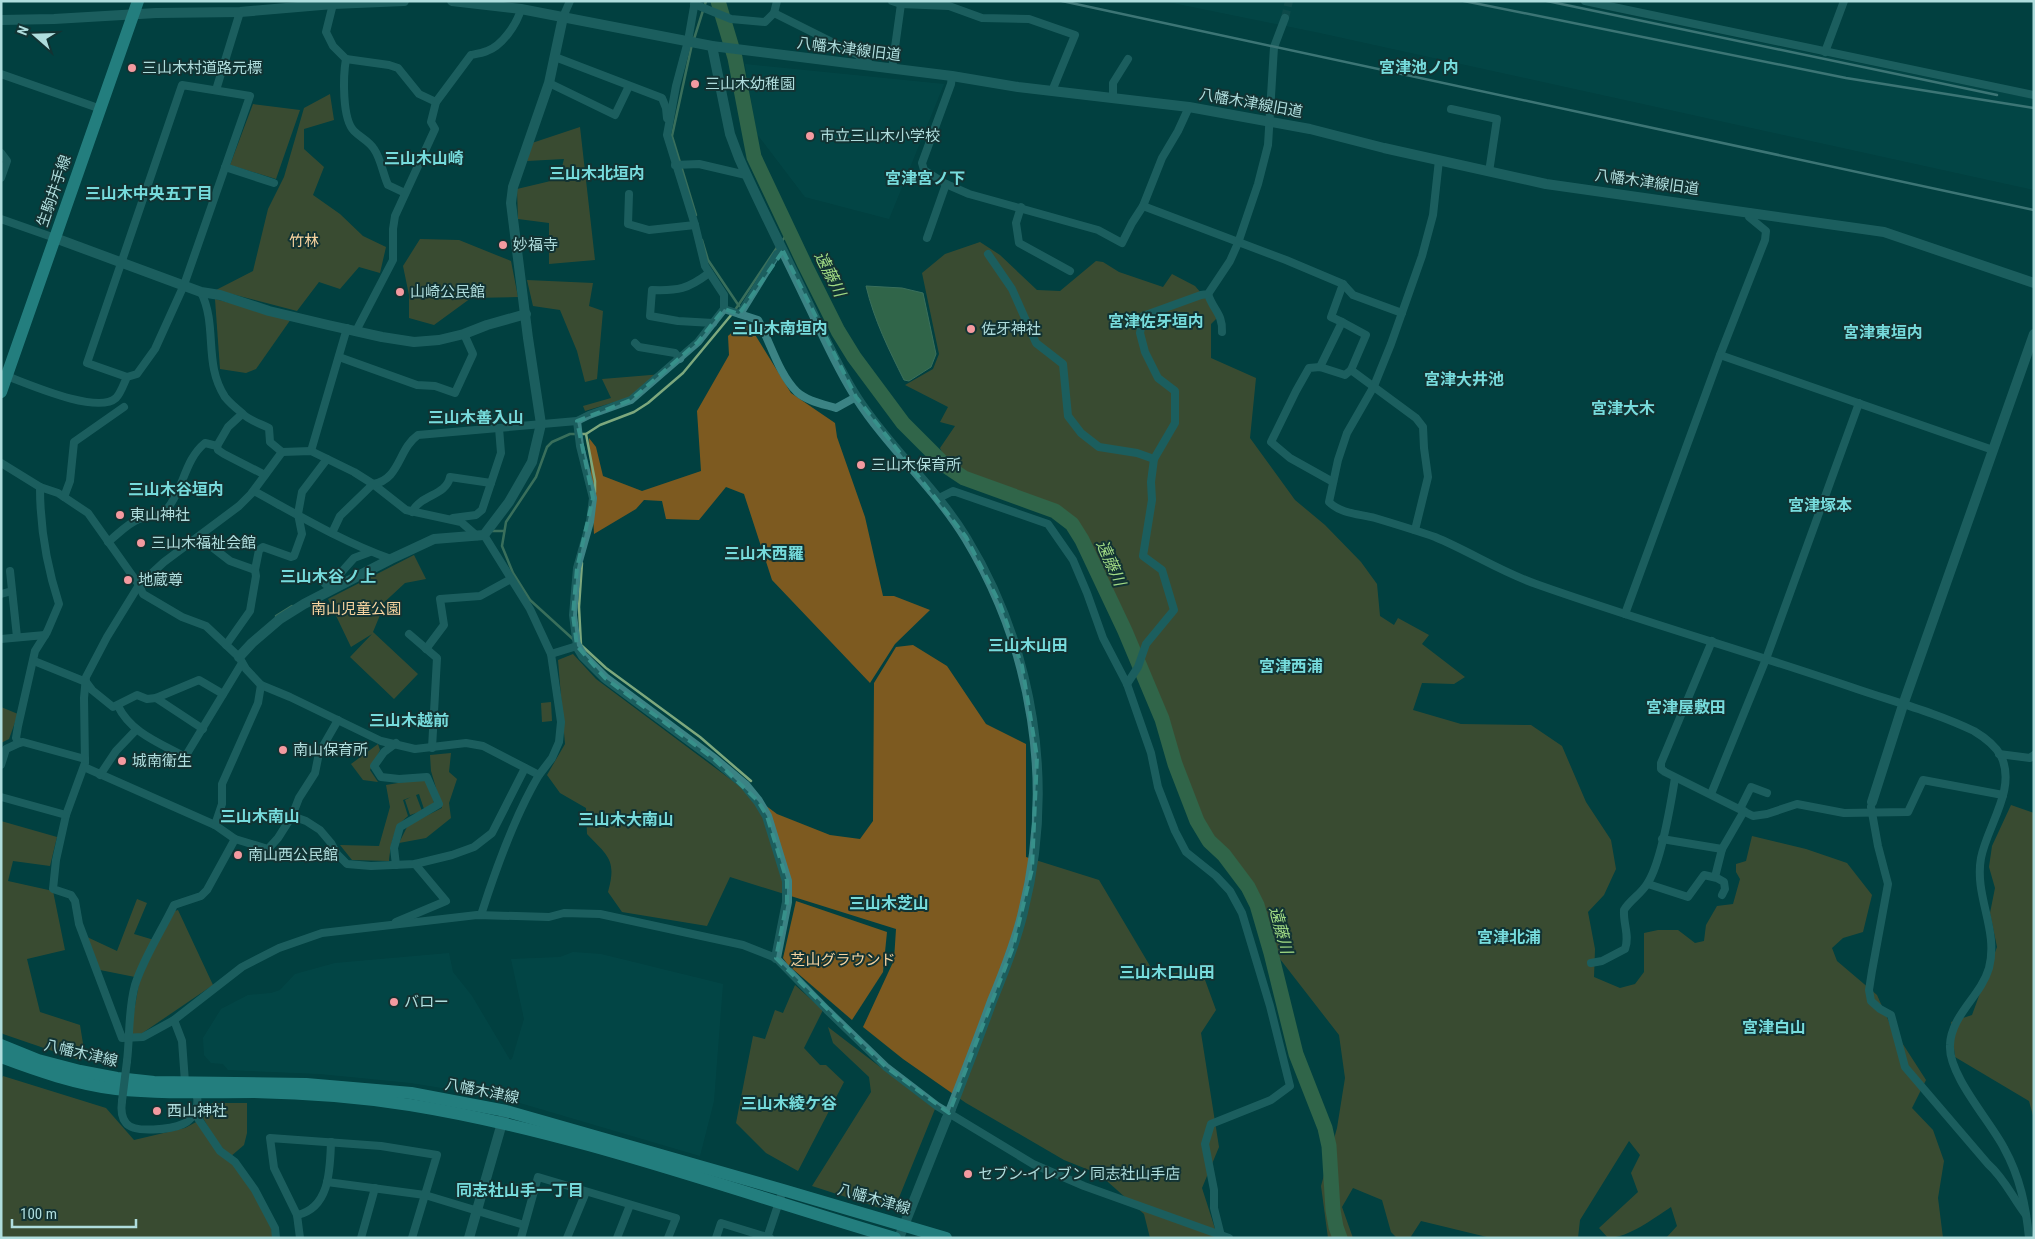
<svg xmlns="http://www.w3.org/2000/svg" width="2035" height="1239" font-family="'Roboto Condensed','Noto Sans JP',sans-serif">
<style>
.built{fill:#044d4d}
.green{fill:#7d5a20}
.water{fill:#689254;stroke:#7da87d}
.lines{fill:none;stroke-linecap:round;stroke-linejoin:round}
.stream{stroke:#7da87d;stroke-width:2.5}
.river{stroke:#689254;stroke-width:15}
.minor-tunnel{stroke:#1b5858;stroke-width:8;stroke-dasharray:8 4;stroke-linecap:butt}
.minor{stroke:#3b8384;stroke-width:8}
.tertiary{stroke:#3b8384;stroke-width:10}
.primary{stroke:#4dcacb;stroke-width:12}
.rail{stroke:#83b6b6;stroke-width:2.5}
.minor-bridge{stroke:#3b8384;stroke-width:8}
.tertiary-bridge{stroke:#3b8384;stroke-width:10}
.marked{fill:none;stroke:#37908a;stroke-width:4;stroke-dasharray:10 6;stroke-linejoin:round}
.poi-dot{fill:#f49aa0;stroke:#123333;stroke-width:2}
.labels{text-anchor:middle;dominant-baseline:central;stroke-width:4;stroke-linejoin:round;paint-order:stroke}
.street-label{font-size:15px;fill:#afdddd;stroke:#123333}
.poi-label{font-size:15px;fill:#afdddd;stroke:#123333;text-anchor:start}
.park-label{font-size:15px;fill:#f8d4a0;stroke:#123333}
.neighbourhood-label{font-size:16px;font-weight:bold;fill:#76dbdc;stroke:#123333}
.water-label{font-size:16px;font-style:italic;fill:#a0da84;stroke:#123333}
</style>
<rect width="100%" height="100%" fill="#014040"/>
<g class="built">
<path d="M1163,1H1557L2034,99V190L1320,33Z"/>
<path d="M745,64L944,84L889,219L805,197L757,134Z"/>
<path d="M573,952L601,954L723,984L714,1101L700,1156L503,1098L411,1083L320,1074L228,1070L223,1064L211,1063L204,1055L203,1038L221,1009L248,995L271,993L280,990L295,974L335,963L449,953L453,972L472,996L510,1060L512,1059L524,1019L511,959L560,957Z"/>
</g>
<g class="green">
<path d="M330,94L334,120L304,129V149L324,167L313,195L340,214L363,236L386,247L380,273L359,267L340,289L319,282L297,311L216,290L253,271L268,209L284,177L304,108Z"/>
<path d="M253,104L300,110L276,179L230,165Z"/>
<path d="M580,127L595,260L549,264V223L518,219L517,189L559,179L564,159L527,161L532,143Z"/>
<path d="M420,239L459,240L511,261L518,297L471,298L434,325L409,318V295L403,266Z"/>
<path d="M980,242L1000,255L1037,290L1060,291L1096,261L1103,262L1119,272L1163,287L1172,274L1195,286L1220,315L1211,324V358L1256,378L1250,438L1295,500L1325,525L1361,562L1377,584L1380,616L1394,625L1398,618L1429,635L1422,644L1465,677L1454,684L1422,683L1413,710L1461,724L1531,725L1562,746L1586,802L1611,840L1616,869L1604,895L1588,912L1595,949L1594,977L1620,988L1635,984L1644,972V933L1658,930H1678L1695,943L1704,941L1706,925L1717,906L1733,904L1740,879L1736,872V864L1746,861L1752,836L1806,849L1847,863L1872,895L1863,932L1843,938L1832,948L1837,961L1877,995L1890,1024L1926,1080L1912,1108L1933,1130L1944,1161L1938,1198L1943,1238H1666L1677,1226L1671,1207C1654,1218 1628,1238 1608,1238L1599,1228L1638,1192L1631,1173L1640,1155L1629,1141L1580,1220L1578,1238H1491L1421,1221L1410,1238H1397L1391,1232L1382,1200L1353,1188L1342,1207L1353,1238H1328L1321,1186L1337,1128L1345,1078L1339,1035L1280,959L1253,882L1212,839L1200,819L1183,775L1161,705L1129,628L1077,523L1053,507L965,474L946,461L940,448L955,426L940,422L948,407L905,385L933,369L939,354L922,273L945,254Z"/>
<path d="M527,280L593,283L589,306L603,311L597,379L585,382L577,351L560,310L533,306Z"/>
<path d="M215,299L291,319L256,369L246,373L220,369Z"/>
<path d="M746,320L791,393L835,423L837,437L865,517L883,596H894L930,610L895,644L870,683L772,580L744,494L726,487L699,520L666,519L662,501L644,500L636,509L594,534L589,438L596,447L603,476L642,491L701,471L697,411L729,355L728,336Z"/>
<path d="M663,374L631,397L585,411L583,406L611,398L602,379Z"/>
<path d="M414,555L426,579L405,583L378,608L380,615L373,632L418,674L394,699L350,657L372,634L351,647L328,599Z"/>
<path d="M913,645L947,666L986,724L1026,744V857L1099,880L1156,976L1201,969L1216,1010L1201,1033L1219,1147L1202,1188L1218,1238H1150L1144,1214L1099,1174L1064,1160L966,1103L903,1059L863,1027L894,960L896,929L730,877L707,926L622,912L608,892C617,860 608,856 587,834L586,808L560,793L547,775L565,744L558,660L573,654L596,679L777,814L830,835L860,839L873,821L874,683L896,647Z"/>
<path d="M551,702L552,721L542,722L541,703Z"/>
<path d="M1,707L18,714L9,739L1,743Z"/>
<path d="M378,744L380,750L370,770L378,782L363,780L351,764Z"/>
<path d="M451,753L449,772L457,779L449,803L451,818L426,838L399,843L408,825L442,808L431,771L430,755Z"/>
<path d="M428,778L434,803L424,809L419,794L416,795L422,811L410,815L405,800L411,797L403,800L408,816C393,827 391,844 389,861L352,860L340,845L379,846L390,807L386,785Z"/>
<path d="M2011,805L2034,813V1119L2029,1101L1955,1057L1951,1022L1972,1015L1997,947L1990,913L1995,888L1989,867L1992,846Z"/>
<path d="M1,821L57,837L50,866L13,861L8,881L53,891L65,950L27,959L40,1012L80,1025L85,1056L79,1060L3,1034L1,1032Z"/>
<path d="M137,899L147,903L134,934L154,940L135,977L100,970L87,937L117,951Z"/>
<path d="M796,901L887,932L883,972L852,1020L788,965L783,958Z"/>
<path d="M178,910L213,985L141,1034L130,1035L139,983L151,955L175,911Z"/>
<path d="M795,985L823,1010L804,1048L820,1065H826L844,1082L798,1171L766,1153L736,1123L753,1036L765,1039L775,1010L783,1013Z"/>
<path d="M828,1027L935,1109L898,1200L880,1208L812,1186L871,1092L869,1077L833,1043Z"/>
<path d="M3,1076L106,1108L134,1140L185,1128L198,1121C220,1148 270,1203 273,1238H1V1080Z"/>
<path d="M212,1103H247V1133L244,1145L230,1157L215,1139L203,1118Z"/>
</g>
<path class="water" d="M866,286L902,288L923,293L936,354L931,367L909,381L904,380C889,350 874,320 866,286Z"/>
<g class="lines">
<g class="stream">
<path d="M694,39L706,1"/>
<path d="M692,44L672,136L696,215"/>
<path d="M702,240L708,260L739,306"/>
<path d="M781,242L790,231"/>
<path d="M735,310L778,246"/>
<path d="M586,434L595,481V492"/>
<path d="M491,531H504"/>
<path d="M582,563L579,607L581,645L606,668L700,737L751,781"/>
<path d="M276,616L292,606"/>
<path d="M574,640L530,600L513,573L502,546L506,522L536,477L547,447L552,442L570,434H586L600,425L634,412L648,403L683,373L732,314"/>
</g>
<path class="river" d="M718,1L735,58L754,157L805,265L838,331L854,357L903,423L946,466L964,478L1055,511L1072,524L1082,540L1125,631L1162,719L1175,764L1197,821L1209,841L1224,855L1248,887L1257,905L1271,953L1296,1054L1325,1128L1329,1146L1333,1210L1336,1227L1340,1238"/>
<path class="minor-tunnel" d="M1285,18L1289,1"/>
<g class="minor">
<path d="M892,1L901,4L949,6L982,18L1029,19L1075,35L1052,91"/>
<path d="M1585,1L2034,95"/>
<path d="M333,4L326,32L333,46L346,59L389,65L398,68L419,94L436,102"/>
<path d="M694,4L731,19L765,22L774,13L777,1"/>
<path d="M774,13L858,55L871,65"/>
<path d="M563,17L570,1"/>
<path d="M1825,52L1844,1"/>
<path d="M555,57L662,98L666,108L667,118"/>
<path d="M346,59C343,76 342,119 354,131C361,138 369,141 374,149C381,159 383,174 388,185L405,193"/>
<path d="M892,69L901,4"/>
<path d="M1,74L101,109"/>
<path d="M952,76L951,84L922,163L924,170L946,184L969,194L1098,230L1122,243L1132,223L1143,206L1162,158L1178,131L1189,107"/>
<path d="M549,83L615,115L629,86"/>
<path d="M216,90L240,12"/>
<path d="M1113,98V83L1128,59"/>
<path d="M1451,109L1497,119L1489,172"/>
<path d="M1,153L7,161L1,178"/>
<path d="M1439,160L1433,215L1422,256L1391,344L1374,386L1347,433L1338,460L1329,502C1341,514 1360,514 1375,518C1395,524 1415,530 1435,537C1469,551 1501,572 1536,584C1640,621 1746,651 1851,687C1891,701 1935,712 1974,731C1984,737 1995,745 2001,756C2017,789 1987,826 1981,858C1974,896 1999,930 1989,968C1981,996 1951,1015 1950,1045C1948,1075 1990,1121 2004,1148C2020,1177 2026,1206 2029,1238"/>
<path d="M675,165L699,164L746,175"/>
<path d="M225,167L274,183"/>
<path d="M629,194L628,224L649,230L695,225"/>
<path d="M1143,206L1286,260L1343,284L1353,295L1402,313"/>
<path d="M1021,207L1016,223L1019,243L1070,271"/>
<path d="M1,219L55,238"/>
<path d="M927,238L946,184"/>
<path d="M988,254L1012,289L1036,343L1063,364L1068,416L1081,433L1099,447L1137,453L1154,459"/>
<path d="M709,273C688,289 678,291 652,290L650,316L678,321L713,323"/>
<path d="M201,292C218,327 203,363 225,397C229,402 237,409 242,413C248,420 261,424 269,428L270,442L282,452L311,451L354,472L373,484L406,510L461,522L477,536"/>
<path d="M1208,294C1213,310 1223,314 1222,332"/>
<path d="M724,309L758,320C771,343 778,373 797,392C807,401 823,404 836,408L856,397"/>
<path d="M740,314L777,254L783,251"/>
<path d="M1342,322L1331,317L1343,284"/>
<path d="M356,331L393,260V229L395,216L435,129L431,122L436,102L471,55C476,54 482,53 487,51C502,46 517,24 521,9"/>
<path d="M635,343L639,347L675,353L680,359"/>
<path d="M1720,355L1993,450"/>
<path d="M339,357L417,385L435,386L455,393L473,354L464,334"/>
<path d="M1320,367L1342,322L1366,335L1351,370"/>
<path d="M4,375C26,383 97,415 116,398C121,393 124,383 127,377L137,374L155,349L184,285L250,96L182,85L87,363L127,377"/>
<path d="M217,446L228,427L242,414"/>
<path d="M311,451L347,328"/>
<path d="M282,452L251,494L239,506L164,562L139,585L107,637L86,677L84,698L85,763L66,815L56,860L53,889L71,895L75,901L79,924L122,1038L143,1037L174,1020L242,967L279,948L322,933L477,915L549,917L564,913L600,914L743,945L776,958L827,1010L886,1067L937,1106L1033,1164L1084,1186L1229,1238"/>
<path d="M1,463L40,487L58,493L88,513L139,585L143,594L182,617L206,626L239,657L246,669L261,685L290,697L381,741L415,749L466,743L483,746L539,775L552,758L559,742L561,722L551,654L530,609L484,535"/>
<path d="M1333,482L1290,458L1271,442L1296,391L1309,368L1320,367L1345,375L1351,370L1416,418L1423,427L1424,448L1428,477L1415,530"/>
<path d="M254,491C298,515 343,542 391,559"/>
<path d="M64,497L70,481L74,442L124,407"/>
<path d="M939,498L953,491L1048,524L1073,560L1087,593L1103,638L1127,684L1151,753L1158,787L1175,831L1186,852L1216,876L1230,891L1242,913L1270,1006L1290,1086L1271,1100L1211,1124L1205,1144L1214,1190V1208L1221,1236"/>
<path d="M412,512C421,494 446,496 450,477L491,483"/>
<path d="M453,518L476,515L482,510L501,453L499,428"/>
<path d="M332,533L340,516L373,484C400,480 398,449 418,435L577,421L589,415L631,400L698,342L724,309V295L705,266L695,225L667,135L676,86L688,41L695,1"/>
<path d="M199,537L230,561L255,570L256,576L250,611L226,645"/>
<path d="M108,542C117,535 128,523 139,519C150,515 158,519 167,509C184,489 184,460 205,443L217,446L218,450L224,454L265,475"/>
<path d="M255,570L259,550L263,547L291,557L294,556L302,534L298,514L302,492L327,459"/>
<path d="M10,571L17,637"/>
<path d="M325,584L338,576L354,558L370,552"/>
<path d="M1,594L12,591"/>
<path d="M1625,614L1720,355L1765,240L1766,231L1749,217V212"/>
<path d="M409,634L437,658L432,748"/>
<path d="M1,639L45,635"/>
<path d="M1712,641L1661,763V769L1665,772L1753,816L1767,814L1797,804L1844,813L1908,812L1923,780L2003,795"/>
<path d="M426,649L444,625L440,599L480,596L511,579"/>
<path d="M551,654L577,646L573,615L577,568L590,522L593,498L580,446L577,421"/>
<path d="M34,661L86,682L92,690L113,707L137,695L147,699L156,698L199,680L223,694"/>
<path d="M1127,684L1138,667L1146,644L1174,610L1162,570L1143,556L1152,500L1151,482L1154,459L1175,423V391L1158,378L1145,352L1140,333L1143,316L1201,295L1208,294L1230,261L1238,243L1258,184L1268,145L1274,47L1285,18"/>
<path d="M156,698L203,729"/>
<path d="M118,706C131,733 160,743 185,757L242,663"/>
<path d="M19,743L23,742L85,759"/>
<path d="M396,743L384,752L374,766L381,777L399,779L427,777L439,804L400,827L394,848L396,865"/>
<path d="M1999,754L2030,758L2034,755"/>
<path d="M1,765L6,749L19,743L16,738L18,726L35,651L47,632L59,604C46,564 40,528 40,487"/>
<path d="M84,767L215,825L235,839L268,849L278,838L292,816L299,798L315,773L319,753L338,720"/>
<path d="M100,775L116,751L136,730"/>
<path d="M1711,794L1766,659L1859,403"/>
<path d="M1,797L66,815"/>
<path d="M1871,807L1878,846L1888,884L1872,971L1869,990L1871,1001L1880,1009L1891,1015L1905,1067L1988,1164C2005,1179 2012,1197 2026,1215"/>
<path d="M1740,809L1751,787L1767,793"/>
<path d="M292,816L306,821L320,830L331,843L337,854L347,864L371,866L415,864L452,855L474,847L492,833L525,768"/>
<path d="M215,825L222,804V784L258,703L261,685"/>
<path d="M1662,839L1722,849"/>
<path d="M1715,877L1722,849L1744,811"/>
<path d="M1648,884L1688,897L1704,875L1717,878L1724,882L1725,889L1722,895"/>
<path d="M481,915C496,868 514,817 539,775"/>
<path d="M396,922L446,901L415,864"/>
<path d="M1591,963L1602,961L1625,949C1630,936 1623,924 1624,910C1630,900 1641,894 1647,884C1661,864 1671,803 1675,778"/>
<path d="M174,1020L182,1041L185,1082L186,1083"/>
<path d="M127,1061C130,1036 128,1010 135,985C144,957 161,932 174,905L201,896L207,890L235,839"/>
<path d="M122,1101C121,1108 121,1117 126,1123C134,1134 172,1129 183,1124C195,1119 201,1102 195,1091"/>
<path d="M195,1114L220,1151L235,1162L255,1190L275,1228L276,1238"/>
<path d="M327,1182L425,1195L524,1225"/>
<path d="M297,1215C330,1208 330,1169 331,1142"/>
<path d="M300,1238L297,1215L274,1168L270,1138L381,1146L437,1155L412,1238"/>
<path d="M361,1238L375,1188"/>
<path d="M521,1238L538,1177L676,1218L668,1238"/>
<path d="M567,1238L586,1192"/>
<path d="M617,1238L630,1205"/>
<path d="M716,1238L721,1223L770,1238"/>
<path d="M767,1238L783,1190"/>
</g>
<g class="tertiary">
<path d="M452,1L521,9L712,46L952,76L1018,87L1189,107L1310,129L1384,148L1546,184L1884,232L2034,283"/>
<path d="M1,20L54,19L156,13L240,12L333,4L404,1"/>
<path d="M712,46L730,134L739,158C761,208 786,256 809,305C824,336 838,369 857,398C889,448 935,487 966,538C1034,650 1055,785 1023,912C1016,942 1004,972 992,1001C979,1037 965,1073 951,1109"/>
<path d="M55,238L201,292L220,295L269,311L328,325L382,337L414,342L439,340L464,334L487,325L526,314"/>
<path d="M577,646L583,656L605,678L714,759L745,785L758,801L767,816L787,881V902L776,958"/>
<path d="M239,657L252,643L280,619L304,604L391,559L434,539L484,535L509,502L532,462L541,424L528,338L511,203L513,187L549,83L563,17"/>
<path d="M1872,802L1903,705L2034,334"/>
<path d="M469,1238L504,1116"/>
<path d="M899,1238L946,1120"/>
</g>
<g class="primary">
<path d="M1,392L138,1"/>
<path d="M1,1045L38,1060L80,1071L117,1078L154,1082L306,1084L411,1093L506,1111L783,1190L946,1238"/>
<path d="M1,1057C38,1071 76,1084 116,1089C162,1094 208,1092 254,1092C307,1093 359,1097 410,1105C576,1132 734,1191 895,1238"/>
</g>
<g class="rail">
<path d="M1062,1L2034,210"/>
<path d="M1464,1L1846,78L2034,108"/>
<path d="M1547,1L1997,95"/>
</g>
<path class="minor-bridge" d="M122,1101L127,1061"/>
<path class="tertiary-bridge" d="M946,1120L951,1109"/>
</g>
<path d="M0 0H2035V1239H0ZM783,251L856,397L966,537L1000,604L1022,666L1037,757L1032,869L1013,947L949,1113L886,1067L776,958L787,902V881L767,816L758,801L714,759L605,678L577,646L573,615L577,568L593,498L577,421L631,400L698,342L724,309L739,314Z" fill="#014040" fill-opacity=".55" fill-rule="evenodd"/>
<path class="marked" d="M783,251L856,397L966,537L1000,604L1022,666L1037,757L1032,869L1013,947L949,1113L886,1067L776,958L787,902V881L767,816L758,801L714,759L605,678L577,646L573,615L577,568L593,498L577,421L631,400L698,342L724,309L739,314Z"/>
<g class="poi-dot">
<circle cx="132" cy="68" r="5"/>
<circle cx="695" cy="84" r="5"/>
<circle cx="810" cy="136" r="5"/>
<circle cx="503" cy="245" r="5"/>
<circle cx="400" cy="292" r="5"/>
<circle cx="971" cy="329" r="5"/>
<circle cx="861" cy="465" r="5"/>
<circle cx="120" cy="515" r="5"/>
<circle cx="141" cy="543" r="5"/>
<circle cx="128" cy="580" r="5"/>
<circle cx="283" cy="750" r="5"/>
<circle cx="122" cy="761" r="5"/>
<circle cx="238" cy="855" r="5"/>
<circle cx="394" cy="1002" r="5"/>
<circle cx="157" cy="1111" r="5"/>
<circle cx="968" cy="1174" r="5"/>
</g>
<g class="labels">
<g class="street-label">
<text transform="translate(849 49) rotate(7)">八幡木津線旧道</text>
<text transform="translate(1251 103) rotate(10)">八幡木津線旧道</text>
<text transform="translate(1647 182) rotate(8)">八幡木津線旧道</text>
<text transform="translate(54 191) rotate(-71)">生駒井手線</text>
<text transform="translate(81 1053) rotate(13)">八幡木津線</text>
<text transform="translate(482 1091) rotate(11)">八幡木津線</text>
<text transform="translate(874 1199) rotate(16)">八幡木津線</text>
</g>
<g class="poi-label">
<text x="142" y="68">三山木村道路元標</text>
<text x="705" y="84">三山木幼稚園</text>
<text x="820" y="136">市立三山木小学校</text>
<text x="513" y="245">妙福寺</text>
<text x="410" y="292">山崎公民館</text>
<text x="981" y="329">佐牙神社</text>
<text x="871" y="465">三山木保育所</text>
<text x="130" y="515">東山神社</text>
<text x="151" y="543">三山木福祉会館</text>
<text x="138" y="580">地蔵尊</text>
<text x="293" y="750">南山保育所</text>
<text x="132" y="761">城南衛生</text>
<text x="248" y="855">南山西公民館</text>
<text x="404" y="1002">バロー</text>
<text x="167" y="1111">西山神社</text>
<text x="978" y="1174">セブン-イレブン 同志社山手店</text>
</g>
<g class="park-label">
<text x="304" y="241">竹林</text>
<text x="356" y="609">南山児童公園</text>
<text x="843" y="960">芝山グラウンド</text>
</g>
<g class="neighbourhood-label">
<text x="1419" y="67">宮津池ノ内</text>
<text x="424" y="158">三山木山崎</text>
<text x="597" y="173">三山木北垣内</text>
<text x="925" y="178">宮津宮ノ下</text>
<text x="149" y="193">三山木中央五丁目</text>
<text x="1156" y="321">宮津佐牙垣内</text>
<text x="780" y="328">三山木南垣内</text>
<text x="1883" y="332">宮津東垣内</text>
<text x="1464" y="379">宮津大井池</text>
<text x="1623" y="408">宮津大木</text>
<text x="476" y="417">三山木善入山</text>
<text x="176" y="489">三山木谷垣内</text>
<text x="1820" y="505">宮津塚本</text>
<text x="764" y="553">三山木西羅</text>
<text x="328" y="576">三山木谷ノ上</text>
<text x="1028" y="645">三山木山田</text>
<text x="1291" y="666">宮津西浦</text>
<text x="1686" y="707">宮津屋敷田</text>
<text x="409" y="720">三山木越前</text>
<text x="260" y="816">三山木南山</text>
<text x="626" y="819">三山木大南山</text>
<text x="889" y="903">三山木芝山</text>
<text x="1509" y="937">宮津北浦</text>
<text x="1167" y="972">三山木口山田</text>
<text x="1774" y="1027">宮津白山</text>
<text x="789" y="1103">三山木綾ケ谷</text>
<text x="520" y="1190">同志社山手一丁目</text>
</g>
<g class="water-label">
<text transform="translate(830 274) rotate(63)">遠藤川</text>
<text transform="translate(1111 563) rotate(66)">遠藤川</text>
<text transform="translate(1281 930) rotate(75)">遠藤川</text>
</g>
</g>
<rect width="2035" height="1239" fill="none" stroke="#afdddd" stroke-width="5"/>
<g transform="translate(35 35) rotate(290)" stroke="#123333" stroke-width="4" paint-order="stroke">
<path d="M0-4L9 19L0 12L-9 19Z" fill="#afdddd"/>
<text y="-8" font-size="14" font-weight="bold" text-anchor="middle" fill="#afdddd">N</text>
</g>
<path d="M12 1219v8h124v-8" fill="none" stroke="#afdddd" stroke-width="2.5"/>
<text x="20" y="1219" font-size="15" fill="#afdddd" stroke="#123333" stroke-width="4" paint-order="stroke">100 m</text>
</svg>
